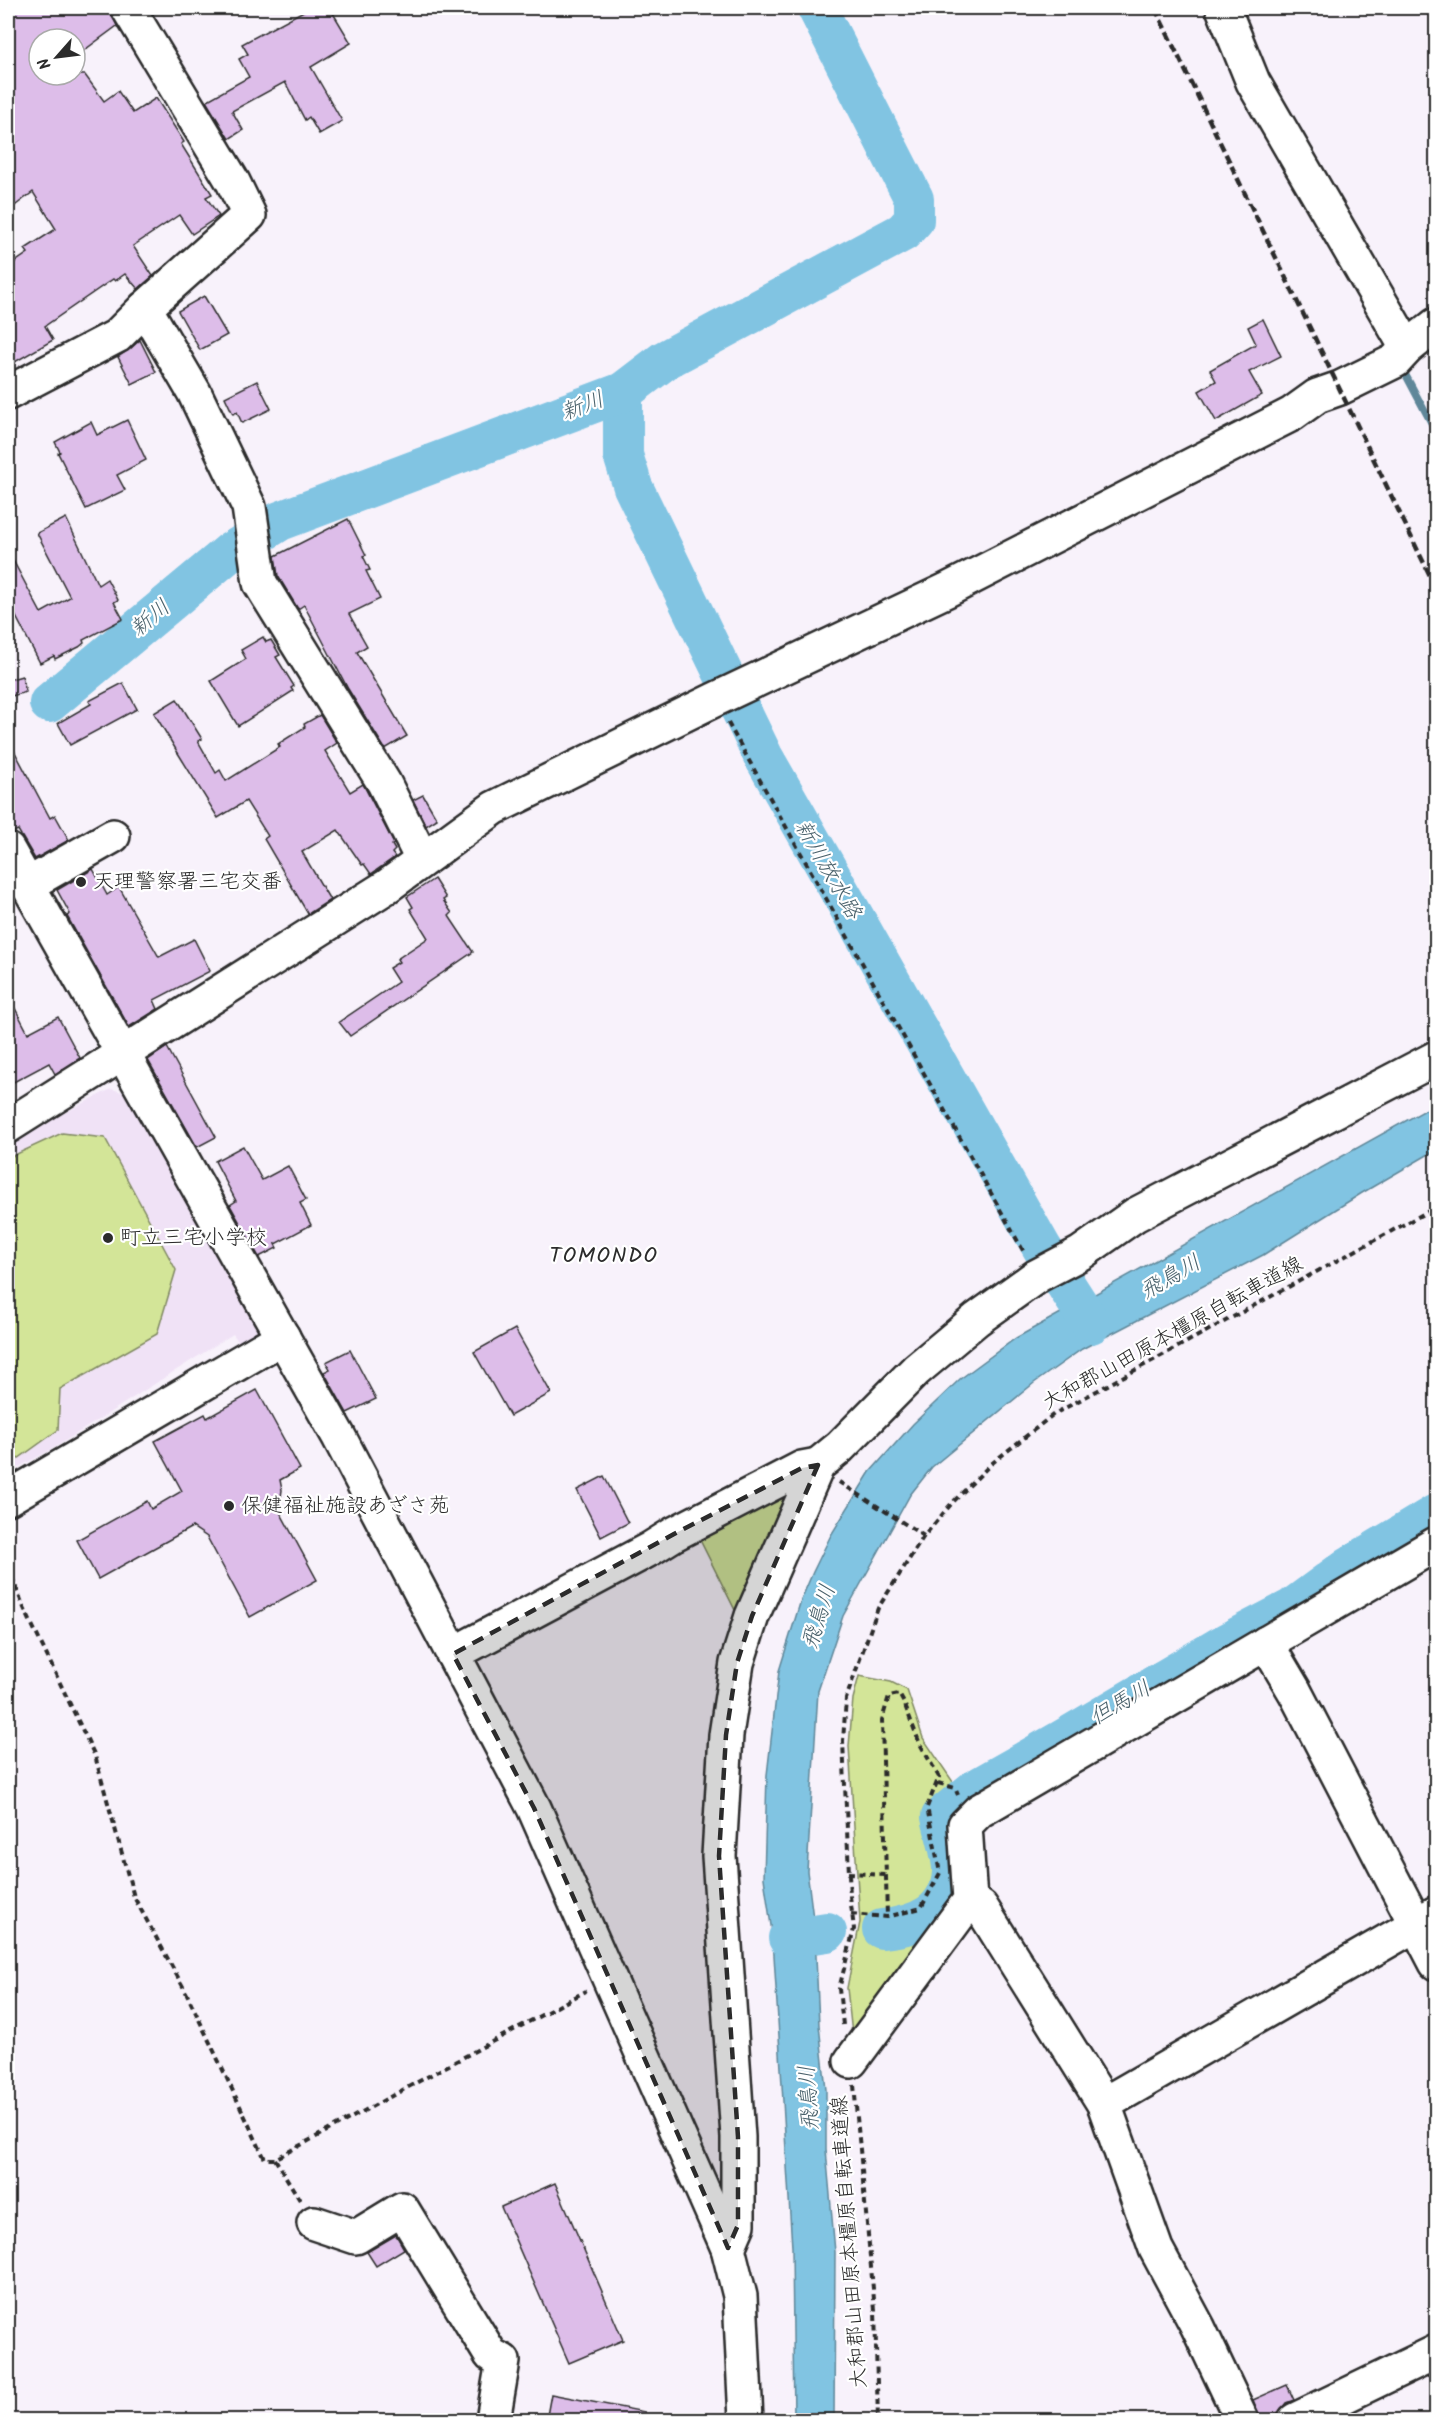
<svg xmlns="http://www.w3.org/2000/svg" width="1444" height="2428" font-family="Kalam,'Klee One',sans-serif">
<style>
.built{fill:#f0e2f6}
.green{fill:#d3e598;stroke:#7f8862;stroke-width:1.5}
.water{fill:#81c4e2;stroke:#5f8799;stroke-width:1.5}
.lines{fill:none;stroke-linecap:round;stroke-linejoin:round}
.stream{stroke:#5f8799;stroke-width:7}
.river{stroke:#81c4e2;stroke-width:40}
.building{fill:#ddbde9;stroke:#2b2b2b;stroke-width:1.5}
.minor-casing{stroke:#2b2b2b;stroke-width:38}
.path{stroke:#2b2b2b;stroke-width:4;stroke-dasharray:6 4.5;stroke-linecap:butt}
.minor{stroke:#fff;stroke-width:33}
.rail{stroke:#2b2b2b;stroke-width:4.5;stroke-dasharray:9 4.5;stroke-linecap:butt}
.marked{fill:#2b2b2b;fill-opacity:0.2;stroke:#2b2b2b;stroke-width:4.5;stroke-dasharray:12 8;stroke-linejoin:round}
.poi-dot{fill:#2b2b2b;stroke:#fff;stroke-width:2}
.labels{text-anchor:middle;dominant-baseline:central;stroke-width:4.5;stroke-linejoin:round;paint-order:stroke}
.poi-label{font-size:21px;fill:#2b2b2b;stroke:#fff;text-anchor:start}
.street-label{font-size:21px;fill:#2b2b2b;stroke:#fff}
.water-label{font-size:22px;font-style:italic;fill:#49616b;stroke:#fff}
.neighbourhood-label{font-size:22px;letter-spacing:1.5px;fill:#2b2b2b;stroke:#fff}
</style>
<rect width="100%" height="100%" fill="#f8f2fb"/>
<filter id="ink" filterUnits="userSpaceOnUse"><feTurbulence type="fractalNoise" baseFrequency=".0167" numOctaves="2"/><feDisplacementMap in="SourceGraphic" scale="12" xChannelSelector="R" yChannelSelector="G"/><feConvolveMatrix kernelMatrix="1 2 1 2 8 2 1 2 1" color-interpolation-filters="sRGB"/></filter>
<g filter="url(#ink)">
<path class="built" d="M111,1089L130,1094L263,1334L242,1347L233,1334L54,1448L8,1473V1142Z"/>
<g class="green">
<path d="M62,1133L105,1138L176,1270L157,1334L60,1389L58,1430L8,1466V1158Z"/>
<path d="M780,1495L785,1499L740,1620L697,1534Z"/>
<path d="M859,1676L891,1682L907,1690L923,1738L953,1782V1795L960,1810L958,1890L852,2034L847,1988L860,1922L849,1746L853,1699Z"/>
</g>
<path class="water" d="M1436,1104V1150L1362,1193L1263,1255L1082,1349L1034,1383L932,1467L910,1495L843,1616L818,1691L807,1871L815,1934L819,2025L826,2090V2150L835,2252L834,2420H794L792,2247L773,1939L764,1878L767,1775L779,1671L801,1600L813,1572L831,1535L870,1472L913,1424L960,1379L1016,1338Z"/>
<g class="lines">
<path class="stream" d="M1401,366L1436,432"/>
<g class="river">
<path d="M623,392V455L633,487L763,756L1042,1248L1091,1324"/>
<path d="M49,703L229,553L280,521L623,392L665,360L903,232L914,220V199L817,8"/>
<path d="M882,1929C917,1926 949,1913 952,1873C953,1858 944,1832 941,1817L974,1790L1062,1740L1228,1642L1291,1609L1348,1567L1436,1514"/>
<path d="M788,1938L827,1932"/>
</g>
</g>
<g class="building">
<path d="M8,8H109L117,26L75,57V39H39V75H85L104,101L118,91L133,113L156,98L184,142L181,144L212,194L206,197L219,216L192,234L179,215L133,246L153,276L138,289L125,274L115,281L113,279L45,326L53,340L8,366V267L28,253L25,249L56,229L33,192L8,211Z"/>
<path d="M309,8H330L351,43L311,67L342,121L319,134L309,117L305,120L285,82L232,111L243,130L229,139L206,101L249,77L239,59L248,54L242,44Z"/>
<path d="M204,296L227,335L200,350L178,311Z"/>
<path d="M1263,319L1281,356L1249,372L1262,395L1216,421L1199,391L1216,381L1210,370L1256,344L1248,327Z"/>
<path d="M140,340L156,372L132,384L118,357L130,349Z"/>
<path d="M257,381L271,409L242,423L237,412L233,414L225,397Z"/>
<path d="M127,420L146,460L117,475L125,490L86,509L58,453L60,452L55,442L91,422L97,435Z"/>
<path d="M66,518L98,585L107,579L118,600L114,602L123,619L83,640L84,643L79,647L55,659L54,656L40,663L8,601V551L41,613L70,597L37,533Z"/>
<path d="M348,519L366,555L363,556L370,570L366,571L380,599L349,614L367,646L357,652L407,736L385,749L348,689L304,605L298,609L278,576L275,556Z"/>
<path d="M263,637L266,642L271,640L280,655L276,657L294,686L291,688L293,691L238,726L211,681L246,659L241,650Z"/>
<path d="M22,676L26,692L8,697V680Z"/>
<path d="M123,683L137,709L70,745L58,723L91,704L89,701Z"/>
<path d="M177,699L202,739L198,741L216,773L220,770L226,781L280,747L278,744L305,727L304,724L320,715L337,743L325,751L350,792L363,784L394,844L392,845L395,850L392,853L395,857L371,874L364,864L362,865L338,830L302,852L330,900L308,914L264,839L268,836L246,801L218,818L178,753L154,713Z"/>
<path d="M8,739L50,818L55,815L69,840L35,859L18,830L13,832L8,821Z"/>
<path d="M423,795L437,819L426,826L413,800Z"/>
<path d="M93,869L107,895L119,887L159,957L194,939L210,971L154,1000L158,1009L129,1027L67,916L70,914L57,890Z"/>
<path d="M434,879L446,898L443,900L452,913L449,916L473,952L350,1036L339,1022L398,982L389,968L399,962L397,959L428,938L410,909L413,907L407,897Z"/>
<path d="M8,995L28,1033L58,1017L80,1058L55,1074L49,1063L8,1085Z"/>
<path d="M167,1047L216,1137L197,1147L148,1060Z"/>
<path d="M243,1146L262,1180L288,1166L306,1200L300,1203L311,1225L275,1244L277,1248L259,1257L230,1205L236,1201L215,1161Z"/>
<path d="M515,1329L551,1393L510,1416L474,1352Z"/>
<path d="M350,1350L376,1399L347,1413L324,1372L330,1369L326,1362Z"/>
<path d="M257,1390L300,1469L280,1480L282,1490L279,1510L317,1580L250,1617L207,1537L192,1527L98,1579L77,1540L147,1501L151,1509L182,1491L155,1441L205,1414L207,1418Z"/>
<path d="M604,1476L628,1523L601,1537L577,1490Z"/>
<path d="M555,2183L623,2340L569,2363L501,2207Z"/>
<path d="M396,2235L404,2249L376,2266L367,2252Z"/>
<path d="M1287,2385L1294,2400L1286,2403L1279,2412L1260,2420L1253,2400Z"/>
<path d="M551,2394L645,2412L644,2421H546Z"/>
</g>
<g class="lines">
<defs>
<g id="minor">
<path d="M1223,8L1253,82L1407,348"/>
<path d="M145,308L194,392L249,507L260,583L384,783L422,859"/>
<path d="M8,393L117,336L145,308L249,215L233,182L128,8"/>
<path d="M8,850L339,1437L534,1808L728,2248L740,2296L746,2420"/>
<path d="M27,885L113,836"/>
<path d="M8,1126L386,887L494,808L714,700L947,590L1292,414L1317,396L1340,388L1395,361L1407,348L1436,325"/>
<path d="M8,1498L283,1337"/>
<path d="M1266,1643L1295,1692L1436,1963"/>
<path d="M453,1654L650,1549L674,1534L802,1468L818,1465"/>
<path d="M970,1900L981,1907L1104,2104L1156,2249L1198,2327L1242,2420"/>
<path d="M851,2061L970,1900L965,1825L979,1811L1436,1544"/>
<path d="M1104,2104L1436,1913"/>
<path d="M314,2223L356,2237L402,2209L491,2355L503,2361L493,2420"/>
<path d="M728,2248L738,2225V2137L719,1856L726,1735L737,1663L752,1616L818,1465L840,1447L916,1370L977,1319L1037,1276L1081,1253L1135,1215L1436,1058"/>
<path d="M1295,2420L1436,2352"/>
</g>
</defs>
<use href="#minor" class="minor-casing"/>
<g class="path">
<path d="M728,723L1025,1254"/>
<path d="M839,1482L924,1536"/>
<path d="M8,1567L24,1608L95,1756L134,1897L186,1992L265,2159H275L586,1991"/>
<path d="M938,1783L955,1788L958,1795"/>
<path d="M848,1873L886,1875"/>
<path d="M851,1914L887,1917L921,1908L940,1873L927,1807L939,1777L920,1744L904,1703L899,1694L889,1696L882,1720L887,1917"/>
<path d="M843,2025L839,1989L854,1929L850,1896L843,1741L846,1699L878,1608L924,1536L952,1503L991,1464L1054,1414L1436,1207"/>
<path d="M854,2085L875,2310L878,2420"/>
<path d="M275,2159L301,2202"/>
</g>
<use href="#minor" class="minor"/>
<path class="rail" d="M1155,8L1436,588"/>
</g>
</g>
<path class="marked" d="M818,1465L752,1616L737,1663L726,1735L719,1856L738,2137V2225L728,2248L534,1808L453,1654L674,1534L802,1468Z"/>
<g class="poi-dot">
<circle cx="81" cy="882" r="6"/>
<circle cx="108" cy="1238" r="6"/>
<circle cx="229" cy="1506" r="6"/>
</g>
<g class="labels">
<g class="poi-label">
<text x="93" y="882">天理警察署三宅交番</text>
<text x="120" y="1238">町立三宅小学校</text>
<text x="241" y="1506">保健福祉施設あざさ苑</text>
</g>
<g class="street-label">
<text transform="translate(1173 1334) rotate(-29)">大和郡山田原本橿原自転車道線</text>
<text transform="translate(850 2242) rotate(-94)">大和郡山田原本橿原自転車道線</text>
</g>
<g class="water-label">
<text transform="translate(583 407) rotate(-21)">新川</text>
<text transform="translate(151 619) rotate(-40)">新川</text>
<text transform="translate(827 870) rotate(60)">新川放水路</text>
<text transform="translate(1171 1278) rotate(-30)">飛鳥川</text>
<text transform="translate(820 1617) rotate(-73)">飛鳥川</text>
<text transform="translate(1121 1704) rotate(-30)">但馬川</text>
<text transform="translate(810 2098) rotate(-94)">飛鳥川</text>
</g>
<g class="neighbourhood-label">
<text x="604" y="1256">TOMONDO</text>
</g>
</g>
<rect width="1444" height="2428" fill="none" stroke="#fff" stroke-width="30"/>
<rect x="15" y="15" width="1414" height="2398" fill="none" stroke="#2b2b2b" stroke-width="2" filter="url(#ink)"/>
<g transform="translate(57 57) rotate(242)"><circle r="28" fill="#ffffff" stroke="#aaaaaa" stroke-width="1.5"/>
<path d="M0-4.5L10 22L0 15L-10 22Z" fill="#2b2b2b"/>
<text y="-9" font-size="16" font-weight="bold" text-anchor="middle" fill="#2b2b2b">N</text>
</g>
</svg>
